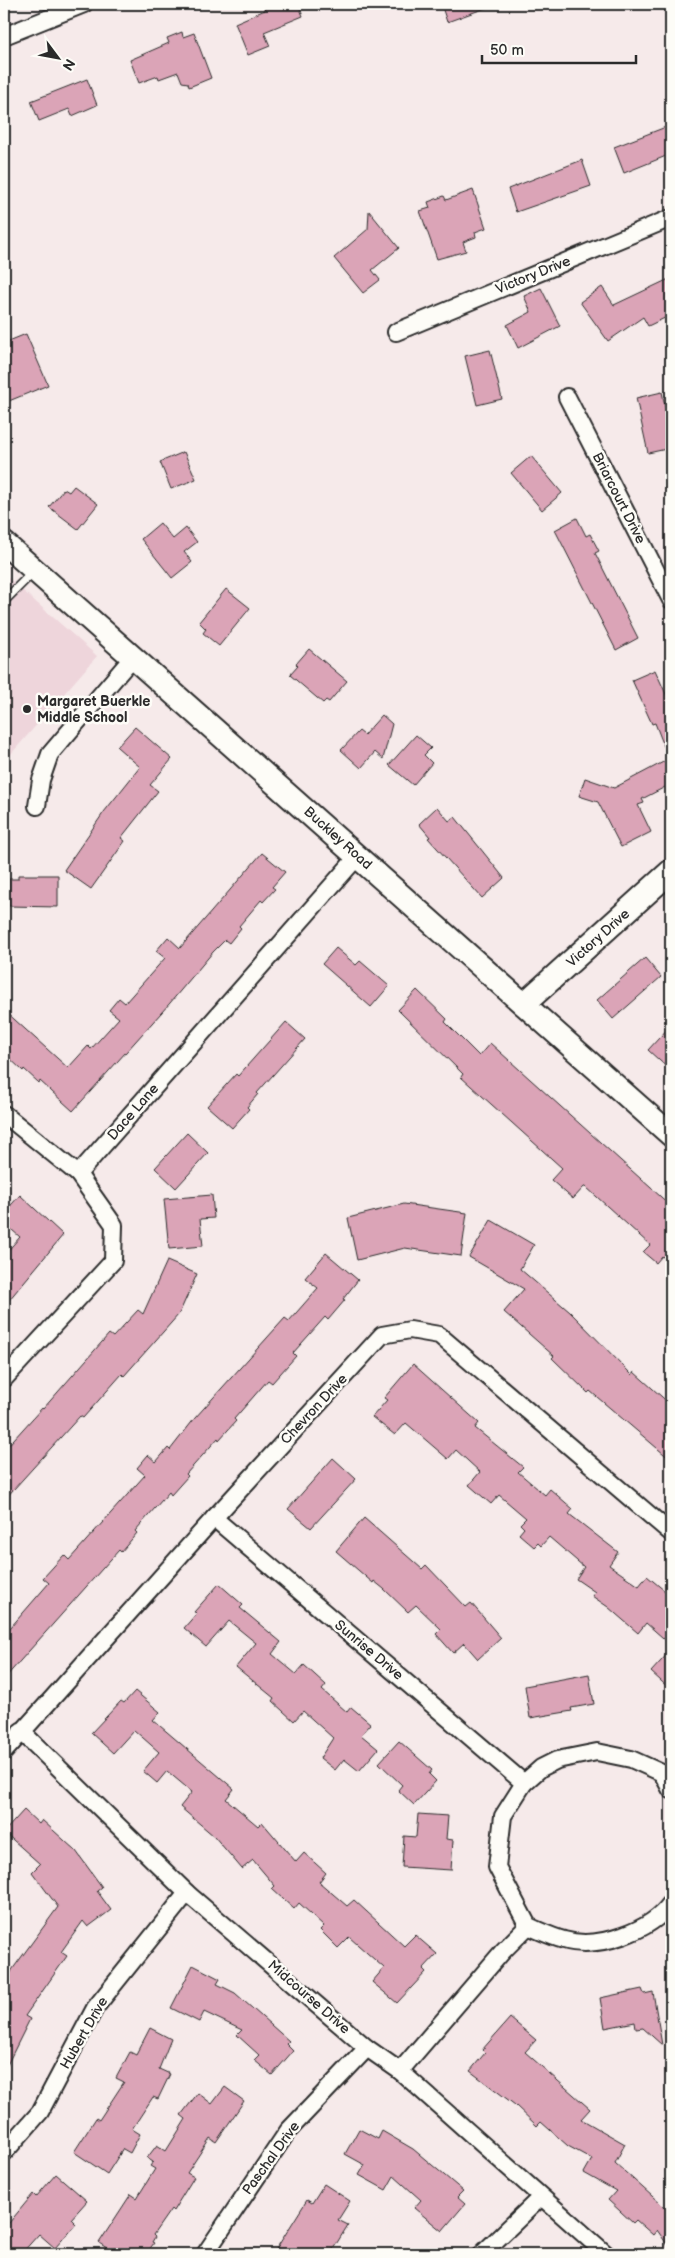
<svg xmlns="http://www.w3.org/2000/svg" width="675" height="2258" font-family="'Balsamiq Sans',sans-serif">
<style>
.built{fill:#eed5db}
.building{fill:#dba4b7;stroke:#2b2b2b}
.lines{fill:none;stroke-linecap:round;stroke-linejoin:round}
.lane-casing{stroke:#2b2b2b;stroke-width:11}
.street-casing{stroke:#2b2b2b;stroke-width:20}
.secondary-casing{stroke:#2b2b2b;stroke-width:26}
.lane{stroke:#fdfcf7;stroke-width:8}
.street{stroke:#fdfcf7;stroke-width:16}
.secondary{stroke:#fdfcf7;stroke-width:22}
.poi-dot{fill:#2b2b2b;stroke:#fdfcf7;stroke-width:2}
.labels{text-anchor:middle;dominant-baseline:central;stroke-width:5;stroke-linejoin:round;paint-order:stroke}
.street-label{font-size:14px;fill:#2b2b2b;stroke:#fdfcf7}
.poi-label{font-size:14px;font-weight:bold;fill:#2b2b2b;stroke:#fdfcf7;text-anchor:start}
</style>
<rect width="100%" height="100%" fill="#f6eaea"/>
<filter id="ink" filterUnits="userSpaceOnUse"><feTurbulence type="fractalNoise" baseFrequency=".02" numOctaves="2"/><feDisplacementMap in="SourceGraphic" scale="10" xChannelSelector="R" yChannelSelector="G"/><feConvolveMatrix kernelMatrix="1 2 1 2 8 2 1 2 1" color-interpolation-filters="sRGB"/></filter>
<g filter="url(#ink)">
<path class="built" d="M4,574L97,656L4,762Z"/>
<g class="building">
<path d="M262,4H298L303,16L264,32L270,46L248,55L235,23L265,10Z"/>
<path d="M441,4H491V6L447,22Z"/>
<path d="M182,32L183,37L194,33L211,78L189,87L188,83L182,82L178,72L159,79L158,76L139,83L130,60L169,43L167,38Z"/>
<path d="M87,79L97,105L72,116L69,109L39,121L31,101Z"/>
<path d="M671,125V154L624,173L614,147Z"/>
<path d="M582,160L591,186L516,212L508,189Z"/>
<path d="M473,190L486,228L475,232L476,237L463,242L466,251L437,259L420,211L430,208L428,202L444,196L446,200Z"/>
<path d="M369,211L399,248L372,270L380,280L363,293L334,258L368,229Z"/>
<path d="M671,278V315L648,326L643,317L608,341L580,302L602,287L614,305Z"/>
<path d="M541,288L560,326L518,348L507,325L531,312L524,296Z"/>
<path d="M26,334L48,385L4,403V343Z"/>
<path d="M490,350L502,399L477,405L465,356Z"/>
<path d="M662,392L671,434V448L648,453L636,398Z"/>
<path d="M184,452L196,479L171,489L160,462Z"/>
<path d="M531,456L562,493L542,510L511,473Z"/>
<path d="M74,486L98,504L78,529L49,507L64,489L69,492Z"/>
<path d="M577,518L586,536L590,534L599,551L595,553L638,638L616,650L555,530Z"/>
<path d="M160,523L173,539L186,528L197,542L184,552L192,562L172,578L141,539Z"/>
<path d="M226,589L250,608L219,646L203,633L206,629L199,622Z"/>
<path d="M309,649L347,681L329,702L326,700L323,703L290,675L298,666L296,664Z"/>
<path d="M655,670L671,705V784L642,799L644,803L638,805L651,832L621,847L598,802L579,796L585,778L614,788L669,759L655,723L652,724L632,680Z"/>
<path d="M382,715L392,724L383,759L375,752L361,768L341,750L359,731L364,735Z"/>
<path d="M135,727L172,759L150,785L158,791L121,838L125,841L91,889L64,870L104,812L140,767L117,747Z"/>
<path d="M416,735L431,748L424,755L432,763L413,785L389,765Z"/>
<path d="M437,807L449,821L455,817L504,878L482,898L428,838L430,837L419,824Z"/>
<path d="M262,853L285,872L272,887L275,889L263,902L261,900L239,926L241,928L229,943L225,940L213,952L170,1003L73,1111L40,1081L39,1083L24,1069L23,1071L4,1053V1010L68,1068L88,1046L91,1049L119,1018L109,1010L119,998L125,1003L165,958L156,951L168,937L180,948Z"/>
<path d="M18,875H58V907L9,906V879H18Z"/>
<path d="M336,948L356,965L360,961L389,986L371,1007L322,964Z"/>
<path d="M645,958L661,977L613,1019L597,1000Z"/>
<path d="M417,990L447,1019L445,1022L479,1056L490,1043L671,1206V1264L662,1256L656,1263L643,1252L650,1245L586,1187H584L573,1199L551,1180L562,1168L461,1077L463,1074L398,1010Z"/>
<path d="M286,1022L305,1039L257,1093L258,1094L247,1107L249,1109L232,1128L207,1106L236,1074L238,1076Z"/>
<path d="M671,1025V1071L648,1050Z"/>
<path d="M187,1133L208,1153L176,1188L155,1168Z"/>
<path d="M20,1195L63,1235L4,1306V1255L20,1237L4,1223V1213Z"/>
<path d="M212,1195L214,1218L200,1219L203,1246L169,1249L164,1199Z"/>
<path d="M404,1204L467,1213L461,1256L405,1248L357,1260L348,1218Z"/>
<path d="M491,1220L534,1245L520,1269L570,1312L632,1375L634,1372L671,1405V1460L590,1391L588,1393L552,1358L554,1356L504,1312L524,1289L469,1257Z"/>
<path d="M326,1253L358,1280L343,1299L345,1300L328,1320L325,1317L293,1353L296,1356L272,1383L268,1380L234,1419L236,1421L219,1440L218,1438L186,1474L188,1476L171,1495L169,1492L135,1531L137,1533L121,1552L119,1550L4,1679V1635L49,1583L43,1578L64,1555L69,1560L145,1475L137,1468L148,1455L156,1462L168,1448L170,1450L195,1418L285,1318L289,1321L318,1288L305,1278Z"/>
<path d="M167,1261L197,1274L179,1314L124,1376L122,1374L83,1418L80,1416L4,1500V1450L42,1408L43,1409L109,1334L113,1337L138,1310L143,1314Z"/>
<path d="M413,1364L479,1423L475,1428L523,1467L518,1472L545,1495L550,1489L573,1509L569,1514L618,1552L609,1565L639,1586L647,1576L671,1596V1645L646,1623L638,1633L608,1607L592,1596L595,1592L576,1579L584,1567L549,1537L541,1546L538,1543L534,1547L519,1534L524,1528L520,1524L526,1518L499,1495L491,1504L469,1485L480,1472L456,1450L448,1459L406,1423L395,1435L372,1417L387,1400L384,1398Z"/>
<path d="M333,1458L356,1479L311,1528L288,1509Z"/>
<path d="M364,1518L422,1569L426,1565L466,1607L471,1603L501,1638L478,1659L464,1643L453,1653L436,1634L441,1629L416,1605L408,1612L384,1589L374,1581L373,1583L336,1551Z"/>
<path d="M219,1584L243,1605L240,1608L281,1642L272,1654L296,1674L304,1665L326,1685L322,1690L347,1712L351,1707L371,1724L361,1735L378,1749L359,1771L344,1759L335,1770L320,1758L333,1738L303,1711L294,1721L272,1701L274,1698L236,1667L256,1643L229,1621L206,1647L184,1628L197,1613L194,1612Z"/>
<path d="M671,1650V1690L651,1672Z"/>
<path d="M589,1674L594,1704L571,1708L572,1711L530,1718L525,1686Z"/>
<path d="M135,1691L160,1712L153,1720L234,1789L226,1799L258,1826L262,1822L296,1862L304,1853L326,1873L319,1882L347,1906L354,1900L404,1946L415,1935L437,1954L423,1969L426,1972L397,2003L372,1982L384,1968L349,1937L338,1948L320,1930L324,1926L299,1903L294,1909L272,1889L275,1886L253,1860L242,1869L214,1836L180,1807L192,1792L167,1771L157,1783L143,1771L159,1752L134,1730L113,1753L91,1733L121,1701L124,1703Z"/>
<path d="M399,1741L432,1770L429,1774L436,1781L414,1805L398,1790L402,1785L379,1763Z"/>
<path d="M24,1810L39,1824L42,1820L76,1851L102,1887L97,1891L111,1910L88,1927L83,1921L61,1952L67,1956L25,2016L30,2019L4,2071V1988L12,1970L58,1907L32,1872L40,1864L4,1832Z"/>
<path d="M418,1814L448,1816L446,1839L453,1840L451,1870L402,1867L404,1836L416,1837Z"/>
<path d="M193,1965L220,1979L217,1984L235,1993L289,2041L286,2044L293,2051L272,2075L254,2060L259,2055L237,2035L242,2030L204,2012L199,2022L171,2008Z"/>
<path d="M642,1989L644,1994L653,1992L662,2045L643,2028L636,2029L635,2022L605,2028L600,1998Z"/>
<path d="M510,2018L536,2040L525,2052L590,2109L581,2119L625,2144L615,2163L671,2213V2250L657,2230L653,2235L636,2220L633,2223L608,2200L616,2191L584,2173L592,2159L568,2146L541,2122L537,2126L515,2105L470,2071L485,2053L482,2050Z"/>
<path d="M150,2028L171,2039L159,2069L170,2074L158,2099L153,2097L132,2129L140,2134L130,2153L123,2149L107,2174L74,2152L96,2118L99,2120L124,2082L116,2078L130,2052L136,2055Z"/>
<path d="M225,2087L244,2101L216,2142L210,2138L187,2173L194,2177L173,2211L171,2209L153,2235L155,2237L152,2242L154,2243L146,2254H116L99,2243L131,2194L137,2198L155,2169L150,2166L153,2162L147,2158L157,2145L166,2151L186,2119L181,2115L198,2093L212,2104Z"/>
<path d="M359,2129L378,2139L382,2131L413,2149L463,2191L457,2197L465,2204L442,2231L414,2208L421,2200L394,2176L386,2190L359,2175L365,2165L345,2154Z"/>
<path d="M56,2174L87,2201L71,2219L76,2224L55,2248L39,2234L21,2254H4V2229L33,2194L36,2197Z"/>
<path d="M324,2184L350,2201L338,2220L348,2225L330,2254H273L307,2200L312,2203Z"/>
</g>
<g class="lines">
<defs>
<path id="lane" d="M4,601L34,571"/>
<g id="street">
<path d="M4,36L84,4"/>
<path d="M396,332L671,218"/>
<path d="M567,397L671,600"/>
<path d="M37,806L41,780L50,754L133,657"/>
<path d="M4,1114L78,1174L114,1225L113,1261L4,1379"/>
<path d="M78,1174L358,856"/>
<path d="M214,1518L524,1783"/>
<path d="M21,1731L187,1893L367,2048L400,2071L606,2254"/>
<path d="M4,1752L214,1518L382,1335L410,1330L439,1335L671,1533"/>
<path d="M671,1790L662,1773L631,1759L597,1752L557,1760L541,1768L524,1783L503,1816L497,1867L528,1926C540,1931 552,1937 564,1940C598,1950 651,1931 671,1903"/>
<path d="M400,2071L503,1951L528,1926"/>
<path d="M4,2153L40,2112L95,2008L187,1893"/>
<path d="M205,2254L288,2131L367,2048"/>
<path d="M482,2254L540,2198"/>
</g>
<g id="secondary">
<path d="M4,543L671,1135"/>
<path d="M524,1004L671,871"/>
</g>
</defs>
<use href="#lane" class="lane-casing"/>
<use href="#street" class="street-casing"/>
<use href="#secondary" class="secondary-casing"/>
<use href="#lane" class="lane"/>
<use href="#street" class="street"/>
<use href="#secondary" class="secondary"/>
</g>
</g>
<circle class="poi-dot" cx="27" cy="709" r="5"/>
<g class="labels">
<g class="street-label">
<text transform="translate(533 275) rotate(-22)">Victory Drive</text>
<text transform="translate(619 498) rotate(63)">Briarcourt Drive</text>
<text transform="translate(338 838) rotate(42)">Buckley Road</text>
<text transform="translate(598 938) rotate(-42)">Victory Drive</text>
<text transform="translate(133 1112) rotate(-49)">Dace Lane</text>
<text transform="translate(314 1409) rotate(-47)">Chevron Drive</text>
<text transform="translate(369 1650) rotate(40)">Sunrise Drive</text>
<text transform="translate(309 1997) rotate(41)">Midcourse Drive</text>
<text transform="translate(84 2033) rotate(-60)">Hubert Drive</text>
<text transform="translate(271 2158) rotate(-54)">Paschal Drive</text>
</g>
<g class="poi-label">
<text x="37" y="701">Margaret Buerkle<tspan x="37" dy="16">Middle School</tspan></text>
</g>
</g>
<rect width="675" height="2258" fill="none" stroke="#fdfcf7" stroke-width="20"/>
<rect x="10" y="10" width="655" height="2238" fill="none" stroke="#2b2b2b" stroke-width="2" filter="url(#ink)"/>
<g transform="translate(58 58) rotate(122)" stroke="#fdfcf7" stroke-width="4" paint-order="stroke">
<path d="M0-4L9 19L0 12L-9 19Z" fill="#2b2b2b"/>
<text y="-8" font-size="14" font-weight="bold" text-anchor="middle" fill="#2b2b2b">N</text>
</g>
<path d="M482 55v8h154v-8" fill="none" stroke="#2b2b2b" stroke-width="2.5"/>
<text x="490" y="55" font-size="15" fill="#2b2b2b" stroke="#fdfcf7" stroke-width="4" paint-order="stroke">50 m</text>
</svg>
